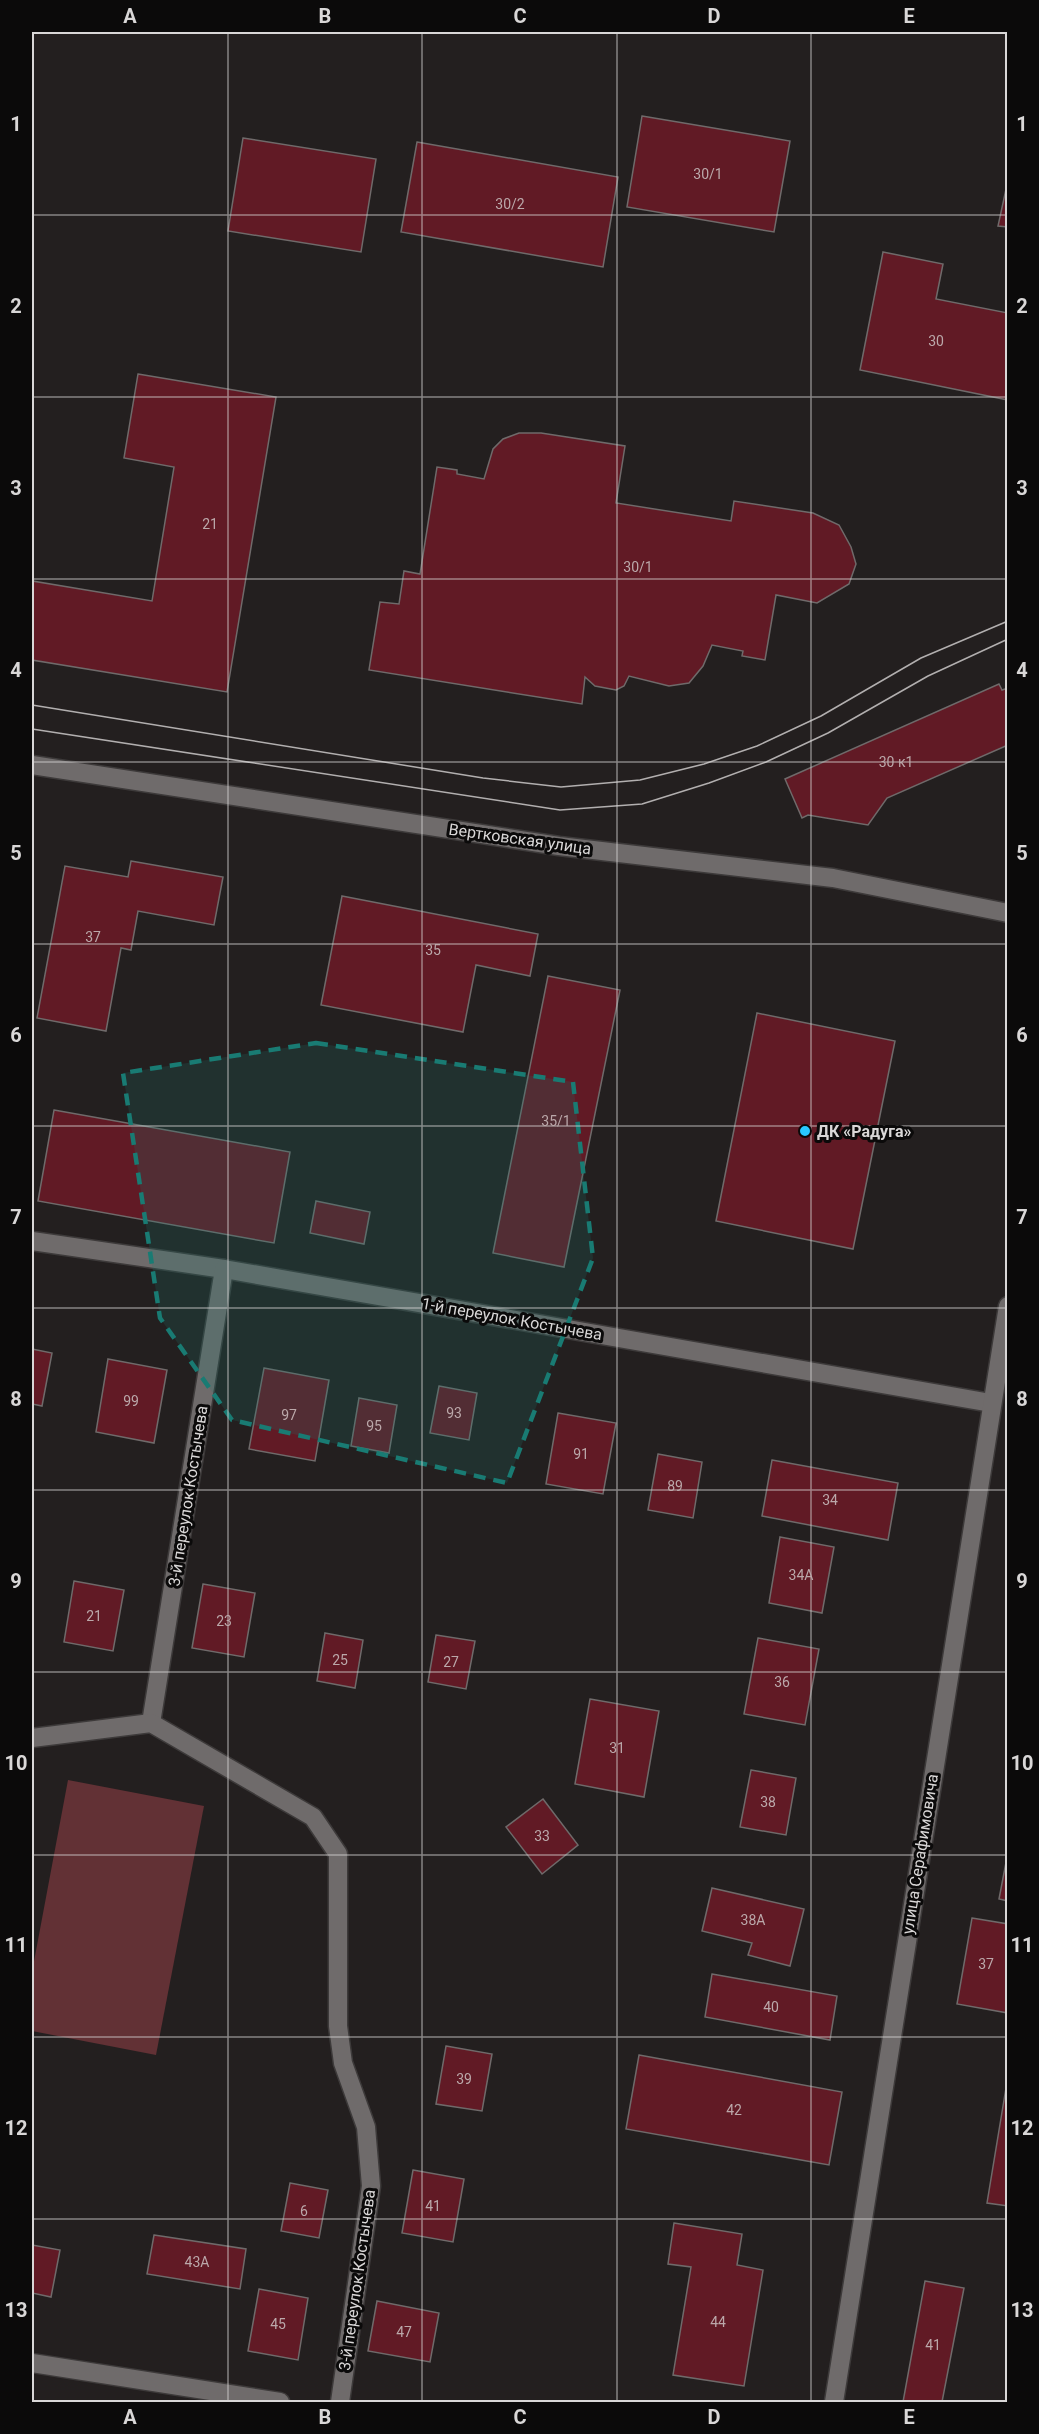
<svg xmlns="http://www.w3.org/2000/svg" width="1039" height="2434" font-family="Roboto,sans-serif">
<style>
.green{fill:#623135}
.building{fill:#611a25;stroke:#6f6a6a;stroke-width:1.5}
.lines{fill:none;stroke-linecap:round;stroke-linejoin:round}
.street-casing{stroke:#3d3a3a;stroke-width:21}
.street{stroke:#6f6b6b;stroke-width:18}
.tram{stroke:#b2afaf;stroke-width:1.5}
.marked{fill:#197b73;fill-opacity:0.2;stroke:#197b73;stroke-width:4.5;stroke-dasharray:12 8;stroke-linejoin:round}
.grid{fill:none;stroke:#d9d7d7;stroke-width:1.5;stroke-opacity:0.55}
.poi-dot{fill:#28c8ff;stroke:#0b0a0a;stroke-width:2}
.labels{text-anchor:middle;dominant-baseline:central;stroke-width:6;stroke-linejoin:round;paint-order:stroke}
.number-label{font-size:14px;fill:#bba8aa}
.street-label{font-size:16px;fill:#d9d7d7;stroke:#0b0a0a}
.poi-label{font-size:16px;font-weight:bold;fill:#d9d7d7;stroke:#0b0a0a;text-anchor:start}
.neatline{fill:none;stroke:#d9d7d7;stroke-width:2}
.grid-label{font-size:20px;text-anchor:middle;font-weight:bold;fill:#d9d7d7}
</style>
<rect width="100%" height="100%" fill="#231f1f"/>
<path class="green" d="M68,1780L204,1806L156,2055L32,2031V1972Z"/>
<g class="building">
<path d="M642,116L790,141L774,232L627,207Z"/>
<path d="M243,138L376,159L361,252L228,231Z"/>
<path d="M417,142L618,177L603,267L401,232Z"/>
<path d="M1008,180V227L998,226Z"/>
<path d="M883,252L943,264L936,299L1008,313V400L860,370Z"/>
<path d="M138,374L276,397L227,692L32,660V581L152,601L174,467L124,458Z"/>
<path d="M519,433H541L625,446L616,503L731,521L734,501L813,513L839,525L851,547L856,564L849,584L817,603L776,595L765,660L742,656L743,651L712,645L703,666L689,683L669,686L629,676L624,686L616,690L595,686L585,677L582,704L369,670L380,602L399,604L404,571L420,574L437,467L457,470V474L484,479L493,449L503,439Z"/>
<path d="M999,684L1002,690L1008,688V745L887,798L868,825L808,815L802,818L785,779Z"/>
<path d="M131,861L223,877L214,925L138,911L131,950L121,948L106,1031L37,1018L65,866L128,877Z"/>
<path d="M342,896L538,934L530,976L476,965L463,1032L321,1005Z"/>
<path d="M548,976L620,990L564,1267L493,1253Z"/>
<path d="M757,1013L895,1041L853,1249L716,1221Z"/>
<path d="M54,1110L290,1152L274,1243L38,1201Z"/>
<path d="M316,1201L370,1212L364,1244L310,1233Z"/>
<path d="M32,1349L52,1353L42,1406L32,1404Z"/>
<path d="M108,1359L167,1370L154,1443L96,1432Z"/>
<path d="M264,1368L329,1380L315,1461L249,1449Z"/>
<path d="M439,1386L477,1393L469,1440L430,1433Z"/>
<path d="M359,1398L397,1405L389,1453L351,1446Z"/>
<path d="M558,1413L616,1423L603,1494L546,1484Z"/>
<path d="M658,1454L702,1462L693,1518L648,1510Z"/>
<path d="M772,1460L898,1483L888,1540L762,1516Z"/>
<path d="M780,1537L834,1547L822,1613L769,1603Z"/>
<path d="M74,1581L124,1590L113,1651L64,1642Z"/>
<path d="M203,1584L255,1593L244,1657L192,1648Z"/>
<path d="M325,1633L363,1640L355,1688L317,1681Z"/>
<path d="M436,1635L475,1641L466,1689L428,1682Z"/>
<path d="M758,1638L819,1649L805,1725L744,1714Z"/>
<path d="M590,1699L659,1711L644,1797L575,1784Z"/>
<path d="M751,1770L796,1778L786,1835L740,1827Z"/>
<path d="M543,1799L578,1845L542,1874L506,1827Z"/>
<path d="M1008,1852V1901L999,1899Z"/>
<path d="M712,1888L804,1909L790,1966L748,1955L752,1943L702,1931Z"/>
<path d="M972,1918L1008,1924V2013L957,2004Z"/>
<path d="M712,1974L837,1996L830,2040L705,2017Z"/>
<path d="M446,2046L492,2054L482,2111L436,2104Z"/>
<path d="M639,2055L842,2092L829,2165L626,2129Z"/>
<path d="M1006,2088H1008V2206L987,2203Z"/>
<path d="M413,2170L464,2179L453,2242L402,2233Z"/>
<path d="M290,2183L328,2190L319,2238L281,2231Z"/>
<path d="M674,2223L742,2234L737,2265L763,2270L744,2386L673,2375L691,2267L668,2264Z"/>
<path d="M154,2235L246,2249L240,2289L147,2274Z"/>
<path d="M32,2245L60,2250L51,2297L32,2293Z"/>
<path d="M925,2281L964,2288L942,2402H903Z"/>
<path d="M259,2289L308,2298L298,2360L248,2351Z"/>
<path d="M377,2301L439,2313L430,2362L368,2351Z"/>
</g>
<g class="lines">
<defs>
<g id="street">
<path d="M32,765L559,846L833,878L1008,913"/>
<path d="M32,1241L224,1269L991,1403"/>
<path d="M151,1723L224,1269"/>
<path d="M32,1738L151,1723L313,1817L338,1854V2026L343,2063L366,2127L371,2186L340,2402"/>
<path d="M32,2363L280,2402"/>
<path d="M834,2402L1008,1306"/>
</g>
</defs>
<use href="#street" class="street-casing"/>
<use href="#street" class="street"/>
<g class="tram">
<path d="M32,705L483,778L561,787L640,780L704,764L757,746L821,716L921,658L1008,621"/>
<path d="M32,729L560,810L642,804L709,783L766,762L828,733L928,676L1008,639"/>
</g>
</g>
<path class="marked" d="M316,1043L573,1082L593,1258L507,1483L232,1420L160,1318L123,1073Z"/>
<path class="grid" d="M228,32V2402M422,32V2402M617,32V2402M811,32V2402M32,215H1008M32,397H1008M32,579H1008M32,762H1008M32,944H1008M32,1126H1008M32,1308H1008M32,1490H1008M32,1672H1008M32,1855H1008M32,2037H1008M32,2219H1008"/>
<circle class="poi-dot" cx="805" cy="1131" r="6"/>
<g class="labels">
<g class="number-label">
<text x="708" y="174">30/1</text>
<text x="510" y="204">30/2</text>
<text x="936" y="341">30</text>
<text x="210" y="524">21</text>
<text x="638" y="567">30/1</text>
<text x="896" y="762">30 к1</text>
<text x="93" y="937">37</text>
<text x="433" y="950">35</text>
<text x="556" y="1121">35/1</text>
<text x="131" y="1401">99</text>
<text x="454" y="1413">93</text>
<text x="289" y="1415">97</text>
<text x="374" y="1426">95</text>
<text x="581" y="1454">91</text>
<text x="675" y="1486">89</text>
<text x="830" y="1500">34</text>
<text x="801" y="1575">34А</text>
<text x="94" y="1616">21</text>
<text x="224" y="1621">23</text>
<text x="340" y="1660">25</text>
<text x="451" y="1662">27</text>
<text x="782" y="1682">36</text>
<text x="617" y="1748">31</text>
<text x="768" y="1802">38</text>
<text x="542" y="1836">33</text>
<text x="753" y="1920">38А</text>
<text x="986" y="1964">37</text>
<text x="771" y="2007">40</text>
<text x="464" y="2079">39</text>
<text x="734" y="2110">42</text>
<text x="433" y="2206">41</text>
<text x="304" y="2211">6</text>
<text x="197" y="2262">43А</text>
<text x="718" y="2322">44</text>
<text x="278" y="2324">45</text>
<text x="404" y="2332">47</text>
<text x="933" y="2345">41</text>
</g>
<g class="street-label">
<text transform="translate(520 839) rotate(8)">Вертковская улица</text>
<text transform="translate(512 1319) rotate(10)">1-й переулок Костычева</text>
<text transform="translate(188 1496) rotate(-81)">3-й переулок Костычева</text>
<text transform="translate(920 1854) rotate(-81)">улица Серафимовича</text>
<text transform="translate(357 2280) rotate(-82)">3-й переулок Костычева</text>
</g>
<g class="poi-label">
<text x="817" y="1131">ДК «Радуга»</text>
</g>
</g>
<rect width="1039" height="2434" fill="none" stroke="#0b0a0a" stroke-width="66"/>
<rect x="33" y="33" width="973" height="2368" class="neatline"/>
<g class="grid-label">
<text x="130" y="23">A</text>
<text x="325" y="23">B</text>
<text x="520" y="23">C</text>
<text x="714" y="23">D</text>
<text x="909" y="23">E</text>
<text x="16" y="131">1</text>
<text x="1022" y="131">1</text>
<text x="16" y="313">2</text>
<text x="1022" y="313">2</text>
<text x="16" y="495">3</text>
<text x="1022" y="495">3</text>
<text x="16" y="677">4</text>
<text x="1022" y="677">4</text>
<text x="16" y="860">5</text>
<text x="1022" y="860">5</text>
<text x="16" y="1042">6</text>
<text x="1022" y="1042">6</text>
<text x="16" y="1224">7</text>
<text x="1022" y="1224">7</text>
<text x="16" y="1406">8</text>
<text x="1022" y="1406">8</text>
<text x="16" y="1588">9</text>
<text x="1022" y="1588">9</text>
<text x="16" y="1770">10</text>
<text x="1022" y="1770">10</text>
<text x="16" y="1952">11</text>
<text x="1022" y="1952">11</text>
<text x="16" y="2135">12</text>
<text x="1022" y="2135">12</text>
<text x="16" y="2317">13</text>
<text x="1022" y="2317">13</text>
<text x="130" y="2424">A</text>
<text x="325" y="2424">B</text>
<text x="520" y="2424">C</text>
<text x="714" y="2424">D</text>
<text x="909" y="2424">E</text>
</g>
</svg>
